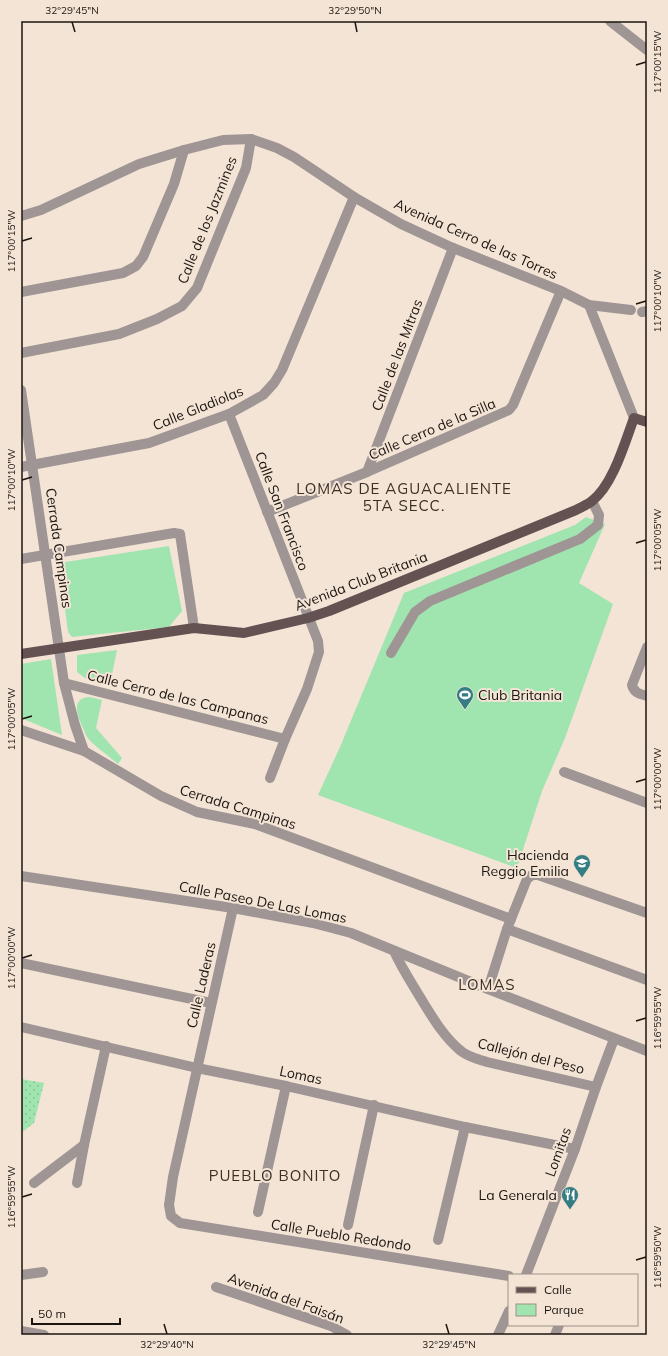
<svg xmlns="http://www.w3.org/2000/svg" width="668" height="1356" font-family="Mulish,sans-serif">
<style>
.grass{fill:url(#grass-dots)}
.park{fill:#a0e4b0}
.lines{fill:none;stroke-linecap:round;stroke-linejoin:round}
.minor{stroke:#9f9594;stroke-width:10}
.major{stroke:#635251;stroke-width:10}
.ticks{fill:none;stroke:#1b1510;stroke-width:1.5}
.labels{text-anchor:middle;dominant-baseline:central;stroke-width:4;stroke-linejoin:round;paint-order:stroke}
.street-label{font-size:14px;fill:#1b1510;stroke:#f4e4d5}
.poi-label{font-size:14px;fill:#1b1510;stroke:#f4e4d5;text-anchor:end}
.neighbourhood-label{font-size:15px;letter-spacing:1px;fill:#3c3024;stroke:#f4e4d5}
.neatline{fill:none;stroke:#1b1510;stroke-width:1.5}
.ticks-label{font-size:10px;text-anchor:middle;fill:#1b1510}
</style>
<defs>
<pattern id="grass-dots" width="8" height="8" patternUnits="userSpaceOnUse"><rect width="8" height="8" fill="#a0e4b0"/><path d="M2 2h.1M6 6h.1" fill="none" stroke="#89c396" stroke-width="1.8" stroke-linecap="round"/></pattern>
</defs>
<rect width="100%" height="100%" fill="#f4e4d5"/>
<path class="grass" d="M21,1079L44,1083L34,1123L21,1133Z"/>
<g class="park">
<path d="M586,517L605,524L579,583L613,604L565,738L542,791L517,868L318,795L340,747L404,593L575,525Z"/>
<path d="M169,546L182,611L169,627L72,637L68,632L59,563Z"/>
<path d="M117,650L110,684L85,678L77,672V655Z"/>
<path d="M51,659L62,735L21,718V664Z"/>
<path d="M90,697L102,700L96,728L122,758L118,764C109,756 94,746 87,737C85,734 84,729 82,726C77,714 71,698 90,697Z"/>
</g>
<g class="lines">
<g class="minor">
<path d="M610,21L647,50"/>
<path d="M21,216L41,210L139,164L184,150L223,140L251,139L277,148L294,157L354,197L401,224L453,248L561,291L589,305L631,310"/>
<path d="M21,292L123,273L136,266L143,257L174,184L184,150"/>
<path d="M589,305L634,418"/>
<path d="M642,312L647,311"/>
<path d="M21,353L119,334L157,319L182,306L197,288L246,168L251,139"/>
<path d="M21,390L64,683L75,725L84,751"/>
<path d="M229,414L318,641L319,652L307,689L285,739L270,778"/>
<path d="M21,467L149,443L229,414L263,395L274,383L282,370L354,197"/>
<path d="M367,472L453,248"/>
<path d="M267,512L367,472L509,410L513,405L561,291"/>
<path d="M21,559L174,533L180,534L194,628"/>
<path d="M647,647L632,685C634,693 640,694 647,696"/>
<path d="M391,653L415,612L430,601L580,539L598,525L599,515L592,501"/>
<path d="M64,683L285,739"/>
<path d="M21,730L84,751L161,796L197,812L255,824L511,919"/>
<path d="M564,772L647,803"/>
<path d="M21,876L233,908L313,923L351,933L488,989L647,1051"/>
<path d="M233,908L173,1177L169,1205L171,1216L180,1223L509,1276"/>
<path d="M507,929L647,980"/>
<path d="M394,951C402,969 413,985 423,1002C434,1020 445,1038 461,1051C468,1057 478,1059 487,1062L596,1087"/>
<path d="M21,963L211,1003"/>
<path d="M488,989L507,929L527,879L532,875H538L647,913"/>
<path d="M21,1027L197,1068L286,1086L465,1127L575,1149"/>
<path d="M34,1183L84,1145"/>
<path d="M77,1183L84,1145L106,1046"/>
<path d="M258,1212L286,1086"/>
<path d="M348,1225L374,1105"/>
<path d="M438,1240L465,1127"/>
<path d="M21,1275L43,1272"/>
<path d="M526,1275L575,1149L596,1087L614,1039"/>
<path d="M216,1287L331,1326L347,1335"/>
<path d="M21,1331L44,1335"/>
<path d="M498,1335L509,1311"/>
<path d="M555,1335L559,1325"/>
</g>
<path class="major" d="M21,654L194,628L244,633L308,618L329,611L576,510C581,507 587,505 592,501C613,485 625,442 634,418L647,422"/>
</g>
<path class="ticks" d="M72,22L75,32M355,22L357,32M636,65L646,62M22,241L32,238M636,304L646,301M22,480L32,477M636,543L646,540M22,719L32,716M636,782L646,779M22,958L32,955M636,1021L646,1018M22,1197L32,1194M636,1260L646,1257M164,1324L167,1334M446,1324L449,1334"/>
<defs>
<symbol id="stadium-pin" viewBox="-11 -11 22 30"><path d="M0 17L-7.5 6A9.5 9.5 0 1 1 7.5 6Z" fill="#347d83" stroke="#f4e4d5"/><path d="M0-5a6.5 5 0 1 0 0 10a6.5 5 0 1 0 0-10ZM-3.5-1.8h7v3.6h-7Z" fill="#fff"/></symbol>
<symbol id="school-pin" viewBox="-11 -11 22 30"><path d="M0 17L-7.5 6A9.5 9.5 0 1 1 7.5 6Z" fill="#347d83" stroke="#f4e4d5"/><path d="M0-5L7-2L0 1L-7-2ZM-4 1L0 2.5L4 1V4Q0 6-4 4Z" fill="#fff"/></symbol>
<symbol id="restaurant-pin" viewBox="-11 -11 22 30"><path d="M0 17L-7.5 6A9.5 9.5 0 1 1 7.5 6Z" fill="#347d83" stroke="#f4e4d5"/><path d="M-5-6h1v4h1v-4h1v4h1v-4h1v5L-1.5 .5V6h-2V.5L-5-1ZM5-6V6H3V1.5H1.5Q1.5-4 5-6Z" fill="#fff"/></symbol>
</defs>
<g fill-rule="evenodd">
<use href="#stadium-pin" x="455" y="685" width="20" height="27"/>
<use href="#school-pin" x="572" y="853" width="20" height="27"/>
<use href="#restaurant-pin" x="560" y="1185" width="20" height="27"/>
</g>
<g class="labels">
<g class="street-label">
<text transform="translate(207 220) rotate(-68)">Calle de los Jazmines</text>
<text transform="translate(476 239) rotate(24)">Avenida Cerro de las Torres</text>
<text transform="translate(397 355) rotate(-69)">Calle de las Mitras</text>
<text transform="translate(198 408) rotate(-22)">Calle Gladiolas</text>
<text transform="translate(432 429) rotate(-23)">Calle Cerro de la Silla</text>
<text transform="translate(282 511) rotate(69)">Calle San Francisco</text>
<text transform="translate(59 548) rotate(82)">Cerrada Campinas</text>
<text transform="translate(361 581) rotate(-21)">Avenida Club Britania</text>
<text transform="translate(178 697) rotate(14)">Calle Cerro de las Campanas</text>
<text transform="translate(238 807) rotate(17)">Cerrada Campinas</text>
<text transform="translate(263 902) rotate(11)">Calle Paseo De Las Lomas</text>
<text transform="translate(201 985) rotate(-77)">Calle Laderas</text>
<text transform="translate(531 1056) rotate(14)">Callejón del Peso</text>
<text transform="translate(301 1075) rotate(12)">Lomas</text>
<text transform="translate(558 1152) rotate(-70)">Lomitas</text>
<text transform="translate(341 1235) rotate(9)">Calle Pueblo Redondo</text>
<text transform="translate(286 1298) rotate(20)">Avenida del Faisán</text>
</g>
<g class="poi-label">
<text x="478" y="695" text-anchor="start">Club Britania</text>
<text x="569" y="855">Hacienda<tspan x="569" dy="16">Reggio Emilia</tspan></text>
<text x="557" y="1195">La Generala</text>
</g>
<g class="neighbourhood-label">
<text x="404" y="488">LOMAS DE AGUACALIENTE<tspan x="404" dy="17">5TA SECC.</tspan></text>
<text x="487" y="984">LOMAS</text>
<text x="275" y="1175">PUEBLO BONITO</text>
</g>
</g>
<rect width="668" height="1356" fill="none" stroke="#f4e4d5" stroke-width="44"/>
<rect x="508" y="1274" width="130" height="52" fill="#f4e4d5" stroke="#9d9186"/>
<rect x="516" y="1287" width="20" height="6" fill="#635251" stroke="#9d9186"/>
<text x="544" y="1294" font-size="12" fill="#1b1510">Calle</text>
<rect x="516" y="1304" width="20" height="12" fill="#a0e4b0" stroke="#9d9186"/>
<text x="544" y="1314" font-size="12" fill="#1b1510">Parque</text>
<path d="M32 1318v6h88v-6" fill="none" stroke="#1b1510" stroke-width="2"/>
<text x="38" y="1318" font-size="12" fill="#1b1510" stroke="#f4e4d5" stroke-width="3" paint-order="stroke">50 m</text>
<rect x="22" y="22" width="624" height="1312" class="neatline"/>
<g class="ticks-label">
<text x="72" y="14">32°29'45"N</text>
<text x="355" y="14">32°29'50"N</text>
<text transform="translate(657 62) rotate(-90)" y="4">117°00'15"W</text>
<text transform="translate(11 241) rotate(-90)" y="4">117°00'15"W</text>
<text transform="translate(657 301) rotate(-90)" y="4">117°00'10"W</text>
<text transform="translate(11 480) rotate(-90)" y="4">117°00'10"W</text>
<text transform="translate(657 540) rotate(-90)" y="4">117°00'05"W</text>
<text transform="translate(11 719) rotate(-90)" y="4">117°00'05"W</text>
<text transform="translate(657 779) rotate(-90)" y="4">117°00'00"W</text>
<text transform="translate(11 958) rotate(-90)" y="4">117°00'00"W</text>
<text transform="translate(657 1018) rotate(-90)" y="4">116°59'55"W</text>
<text transform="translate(11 1197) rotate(-90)" y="4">116°59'55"W</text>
<text transform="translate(657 1257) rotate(-90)" y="4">116°59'50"W</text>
<text x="167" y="1348">32°29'40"N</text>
<text x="449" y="1348">32°29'45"N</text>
</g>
</svg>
